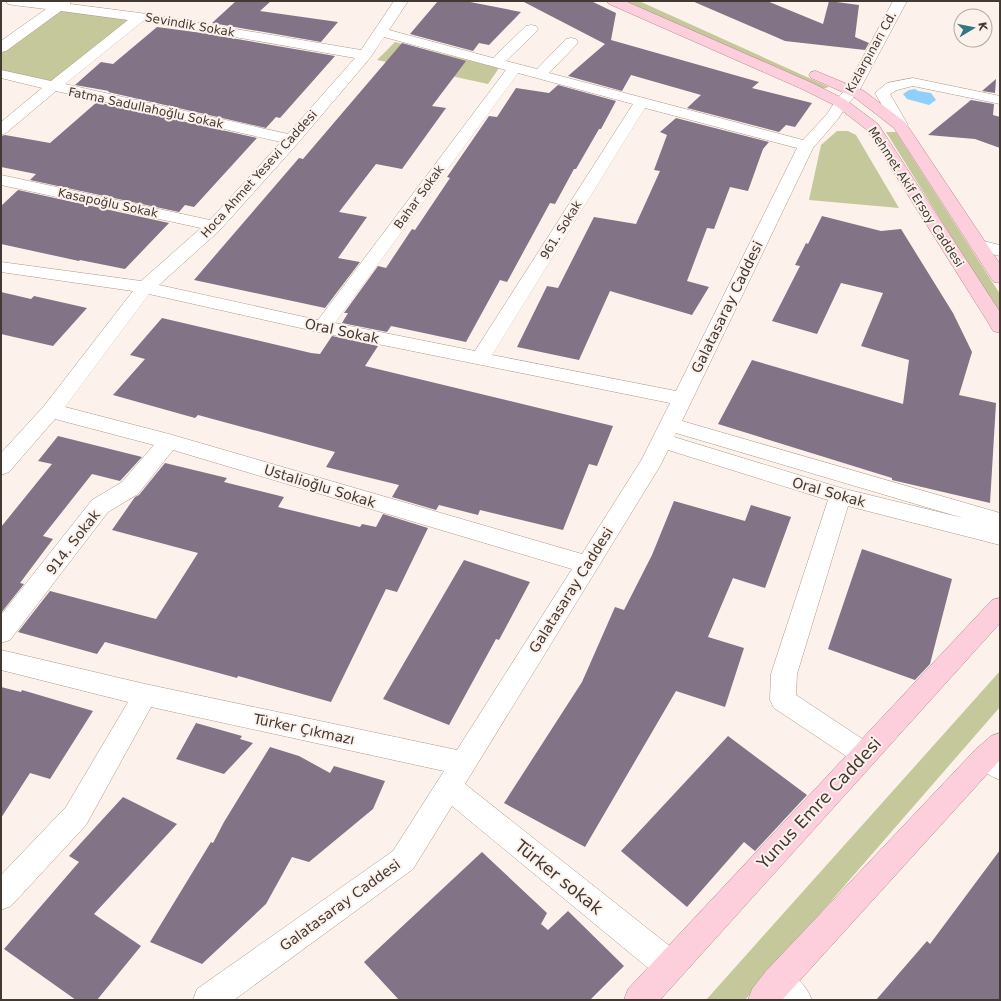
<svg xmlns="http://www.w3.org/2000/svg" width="1001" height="1001" font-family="'DejaVu Sans',sans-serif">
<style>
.green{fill:#c5c89b}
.water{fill:#8fcffc}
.building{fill:#827387}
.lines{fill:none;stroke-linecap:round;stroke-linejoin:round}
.minor-casing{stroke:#ae9988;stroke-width:1}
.major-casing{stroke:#ba8691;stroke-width:1}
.minor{fill:#fff;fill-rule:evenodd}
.major{fill:#fdcfdc;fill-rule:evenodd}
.labels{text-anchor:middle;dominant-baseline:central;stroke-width:4;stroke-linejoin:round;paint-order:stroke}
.far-street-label{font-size:12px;fill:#423932;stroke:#fcf2eb}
.street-label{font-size:14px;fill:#423932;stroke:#fcf2eb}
.near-street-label{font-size:17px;fill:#423932;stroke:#fcf2eb}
</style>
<rect width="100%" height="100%" fill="#fcf2eb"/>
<g class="green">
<path d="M622,1H639L829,87L822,89Z"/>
<path d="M61,9L133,19L50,83L1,72V52Z"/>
<path d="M395,42L499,68L488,84L377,60Z"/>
<path d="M837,131H848L856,135L899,208L809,200L821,145Z"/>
<path d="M886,132H896L1000,294V315Z"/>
<path d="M1000,671V707L745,1000H706Z"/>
</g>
<path class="water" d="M915,89L918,91L931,93L936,100L929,105L907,99L903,94L909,90Z"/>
<g class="building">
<path d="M236,1H271L260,11L338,22L321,42L212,23Z"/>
<path d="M438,1H465L521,12L489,45L479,43L473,51L410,34Z"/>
<path d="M522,1H591L616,13L611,40L759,82L752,88L812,103L795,127L786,125L779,132L687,108L701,95L631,75L622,91L568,76L605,44Z"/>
<path d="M692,1H767L823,24L829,1L859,5L855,37L869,43L865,50L785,41Z"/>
<path d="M157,27L202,33L335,56L280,118L276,117L266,128L108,92L109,91L75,85L101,62L113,64Z"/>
<path d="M402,43L466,61L432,106L446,108L402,169L376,164L339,212L367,217L338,258L360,262L325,308L194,280L299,158L303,159Z"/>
<path d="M996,79L995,93L982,91Z"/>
<path d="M558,85L616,101L601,129H599L576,169H574L555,204L550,203L507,282L500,280L466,342L391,326L387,332L342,323L348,313H344L378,266L386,268L412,229L415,230L450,178L447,177L489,116L497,117L516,88L549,93Z"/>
<path d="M971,100L994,104L993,115L1000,117V148L975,139L928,135Z"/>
<path d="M97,102L257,138L194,207L185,205L179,212L30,180L36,174L1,167V136L5,135L50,143Z"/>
<path d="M676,118L769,142L763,149L748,191L730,187L714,229L707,228L687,281L709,287L692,315L610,291L579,360L517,347L547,286L558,288L594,217L636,224L660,171L654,170L667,135L660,132Z"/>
<path d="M18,190L169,223L125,269L80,260L79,261L1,244V206Z"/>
<path d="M822,216L881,231L901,229L953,313L972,352L959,395L996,403L990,503L892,480V478L718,424L752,360L903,404L909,360L861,346L883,293L841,283L817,334L772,321L800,266L795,265L806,243L808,244Z"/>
<path d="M1,292L31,299L34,296L87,308L53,346L1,334Z"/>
<path d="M162,318L311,353L320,354L332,336L378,346L365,366L613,426L597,466L589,464L563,530L480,510L478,515L439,505L436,510L392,497L399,485L326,467L335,452L198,415L195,418L113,395L145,359L130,355Z"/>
<path d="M58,436L142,457L120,481L92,474L43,536L53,539L20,583L24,584L1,613V527L52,464L38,461Z"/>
<path d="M165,463L227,478L224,482L284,497L278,507L360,527L362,524L376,527L383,514L428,528L397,592L386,589L331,702L238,676L237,678L105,642L97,654L18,632L50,591L156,619L198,553L112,530L135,497L139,495Z"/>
<path d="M674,501L745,521L751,505L791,517L765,588L733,578L708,637L744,648L725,707L676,691L585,847L504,803L582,682L615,607L624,610L652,555Z"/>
<path d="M862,549L952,579L930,664L915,680L828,649Z"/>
<path d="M464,560L530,582L499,640L496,639L449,725L383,699Z"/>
<path d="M1,687L21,692L22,690L93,711L50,779L30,773L1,818Z"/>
<path d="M196,723L242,736L240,739L253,743L224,774L176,759Z"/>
<path d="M728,736L807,795L755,851L744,842L687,907L621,851Z"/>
<path d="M270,747L299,756L330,773L334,766L385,781L373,809L309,862L292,857L266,904L202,964L150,942L211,842L213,843L224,822Z"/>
<path d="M123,797L177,824L94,914L141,946L97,1000H76L4,949L79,862L69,856Z"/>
<path d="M1000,850V1000H876L927,941L930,944Z"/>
<path d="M482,852L547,913L541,924L548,930L568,911L624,966L590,1000H399L364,962Z"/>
</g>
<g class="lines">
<defs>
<g id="minor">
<path d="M6,1L56,2L58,1H71L70,4L140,13L361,50L394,1H408L389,30L493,58L526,26L531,25L536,26L538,29L536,32L506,61L537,69L566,39L571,38L576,39L578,42L576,45L549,73L803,140L827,114L836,100L846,89L893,1H907L859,91L847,105L838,119L813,148L682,421L1000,513V545L848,506L797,674L796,695L873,746L877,754L873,762L864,766L855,762L774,708L770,700L771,674L828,500L668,450L660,466L465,784L681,955L685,966L681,977L670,981L659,977L452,806L413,869L234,1000H193L197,989L393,851L444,771L151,707L86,825L11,906L1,910V875L66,807L128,702L1,670V650L145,684L457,750L572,569L173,450L138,494L108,512L10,640L1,643V615L92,500L122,482L154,445L55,419L9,472L1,475V453L44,406L133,291L1,272V262L141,281L201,228L1,185V175L210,220L281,142L56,91L6,133L1,135V122L42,88L1,78V70L51,81L128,20L61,11L6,51L1,52V41L46,9L13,5L8,4ZM143,21L355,58L288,134L65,84ZM384,37L506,70L318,320L159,285L220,230L298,143L370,58ZM518,73L633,104L475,351L335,323ZM645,108L797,148L676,391L492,355ZM149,294L323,333L670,403L642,459L582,554L169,434L65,407ZM676,433L963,518L841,488L674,437Z"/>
<path d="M913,78L1000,96V104L913,86L897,90L890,94L908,125L905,128L900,130L895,128L875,93L887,83Z"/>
<path d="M979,240L1000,245V256L973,249L970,245L973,241Z"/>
<path d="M985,745L1000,753V780C988,775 977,769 972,757L976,749Z"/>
<path d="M777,967C793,973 806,984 812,1000H774L766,993L762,982L766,971Z"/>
</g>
<g id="major">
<path d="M607,1H625L812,83L846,100L878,124L1000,312V333L993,331L991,327L867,130L836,106L802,89L609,4Z"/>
<path d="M816,71L864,91L905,122L1000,264V283L994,282L991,278L894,128L854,97L811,78L809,75L811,72Z"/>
<path d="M1000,598V623L660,1000H624L628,989L992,600Z"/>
<path d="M1000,733V760L782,1000H748L752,989L766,971L976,749L991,736Z"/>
</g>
</defs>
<use href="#minor" class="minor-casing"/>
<use href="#major" class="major-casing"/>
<use href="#minor" class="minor"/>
<use href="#major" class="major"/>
</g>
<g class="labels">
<g class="far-street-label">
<text transform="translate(190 25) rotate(10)">Sevindik Sokak</text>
<text transform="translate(871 52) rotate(-61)">Kızlarpınarı Cd.</text>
<text transform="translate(146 108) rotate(12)">Fatma Sadullahoğlu Sokak</text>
<text transform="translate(259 174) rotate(-48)">Hoca Ahmet Yesevi Caddesi</text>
<text transform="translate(419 197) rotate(-54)">Bahar Sokak</text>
<text transform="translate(916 197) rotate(57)">Mehmet Akif Ersoy Caddesi</text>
<text transform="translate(108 203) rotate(12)">Kasapoğlu Sokak</text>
<text transform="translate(561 230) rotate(-58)">961. Sokak</text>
</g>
<g class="street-label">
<text transform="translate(727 307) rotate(-64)">Galatasaray Caddesi</text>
<text transform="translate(342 331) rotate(12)">Oral Sokak</text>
<text transform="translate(320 486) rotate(17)">Ustalioğlu Sokak</text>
<text transform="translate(829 492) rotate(16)">Oral Sokak</text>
<text transform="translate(73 542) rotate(-52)">914. Sokak</text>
<text transform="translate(571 590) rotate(-58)">Galatasaray Caddesi</text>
<text transform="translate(304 729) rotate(12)">Türker Çıkmazı</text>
<text transform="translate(340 905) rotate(-36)">Galatasaray Caddesi</text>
</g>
<g class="near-street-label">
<text transform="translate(819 803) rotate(-47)">Yunus Emre Caddesi</text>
<text transform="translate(559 877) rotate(39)">Türker sokak</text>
</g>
</g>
<rect width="1001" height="1001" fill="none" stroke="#423932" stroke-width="4"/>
<g transform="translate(973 28) rotate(80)"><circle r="19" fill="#fcf2eb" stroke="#b2a8a1"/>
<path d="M0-3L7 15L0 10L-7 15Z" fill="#317882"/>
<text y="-6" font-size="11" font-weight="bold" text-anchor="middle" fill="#423932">K</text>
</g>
</svg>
